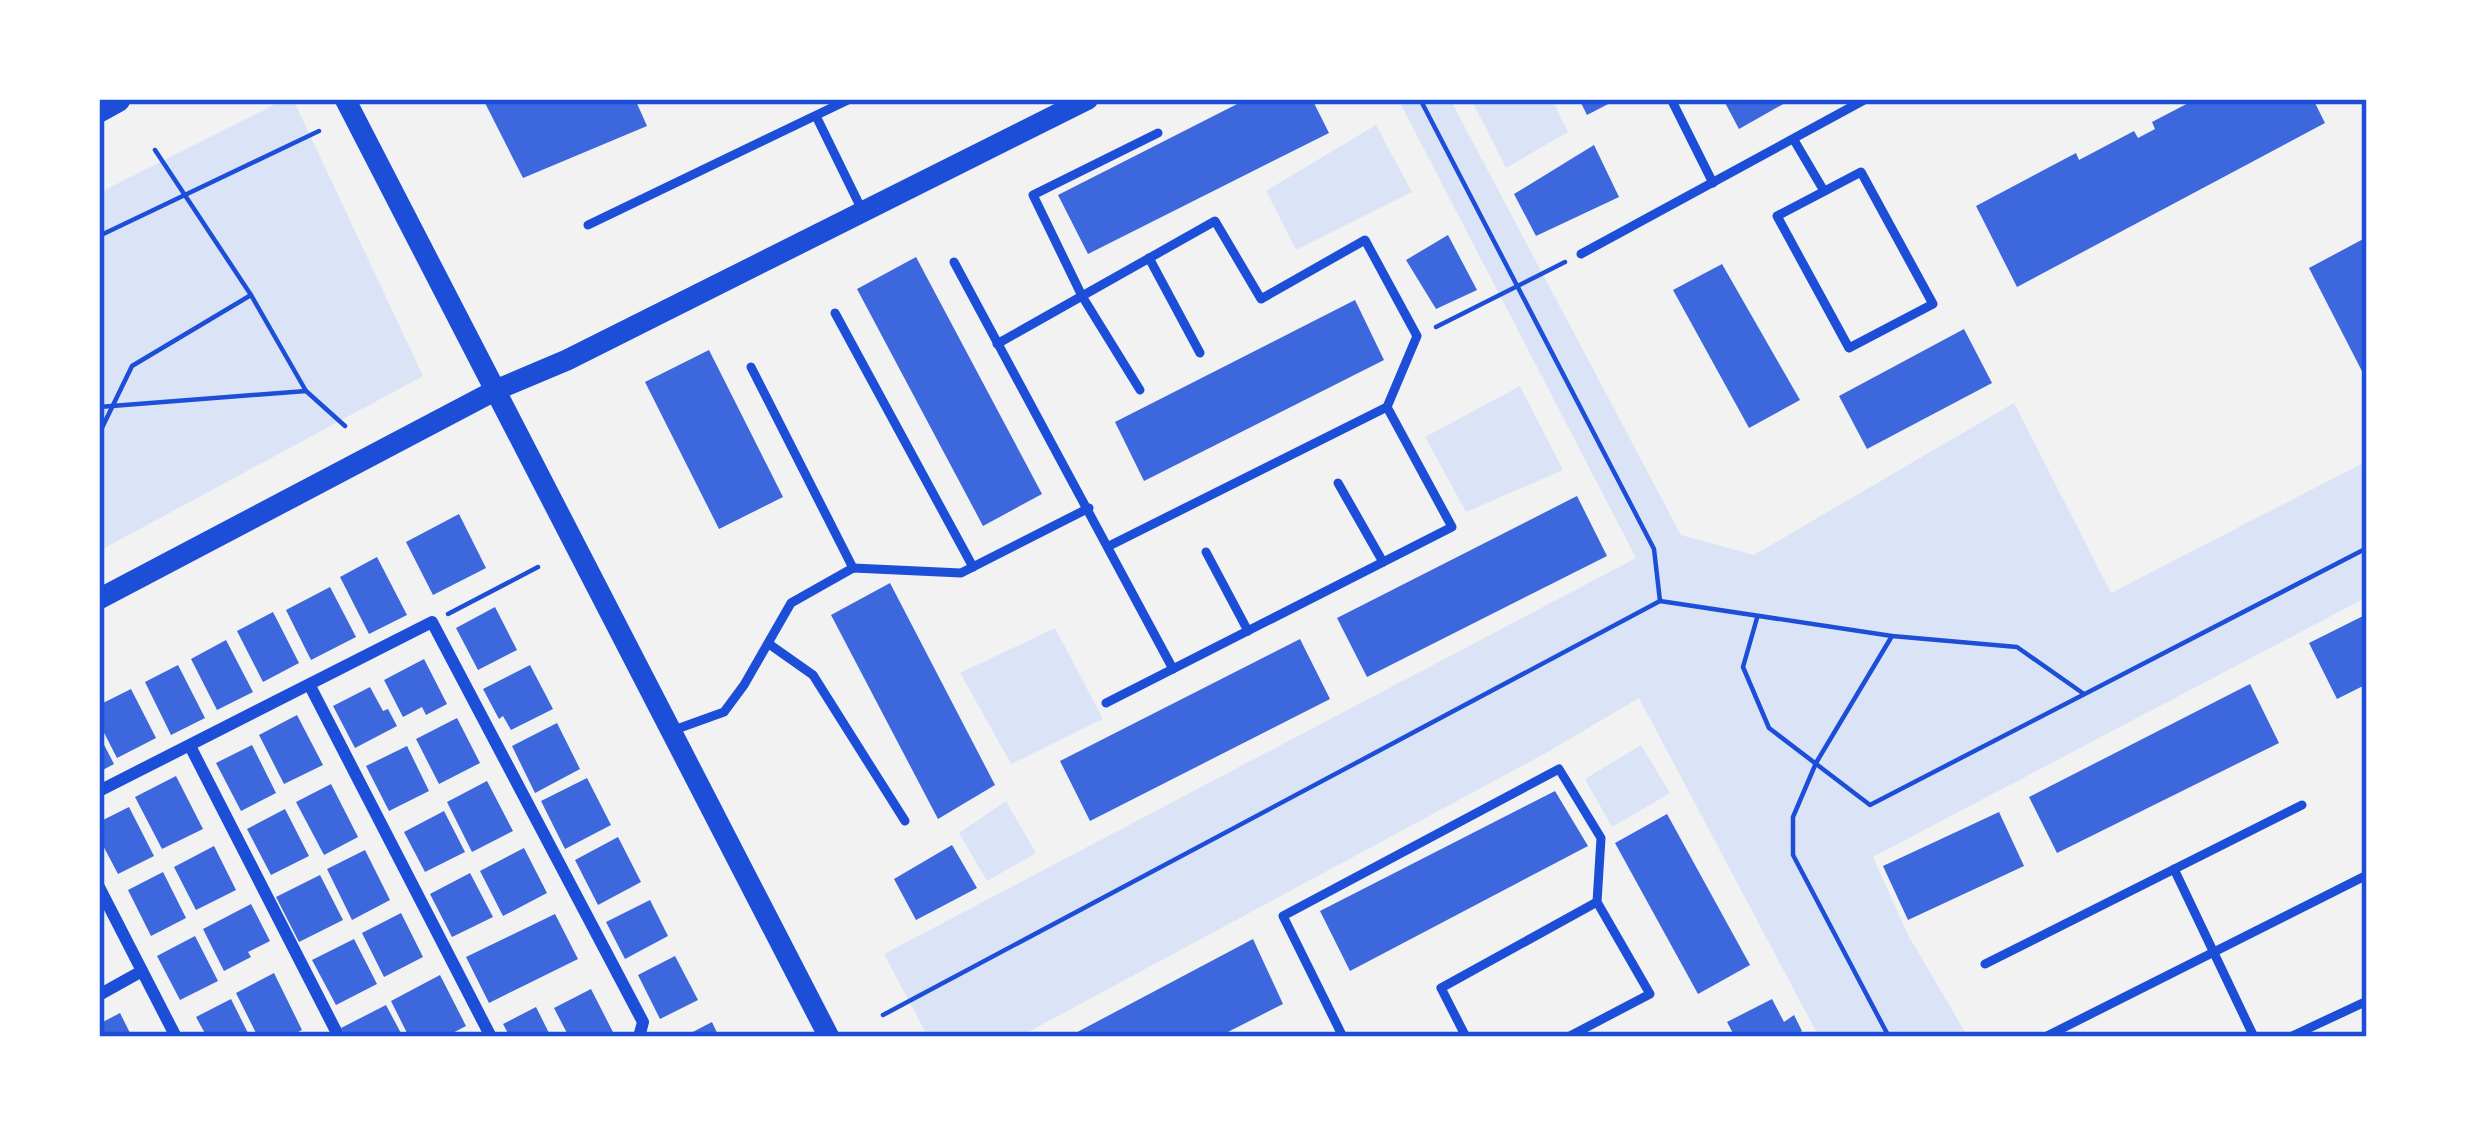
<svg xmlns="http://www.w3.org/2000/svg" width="2466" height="1136" font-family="'Exo 2',sans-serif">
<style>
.green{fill:#dbe4f7}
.building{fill:#3d67dc}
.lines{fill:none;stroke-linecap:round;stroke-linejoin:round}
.path{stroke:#1d4ed8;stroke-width:4.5}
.service{stroke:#1d4ed8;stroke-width:9}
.minor{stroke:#1d4ed8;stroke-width:12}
.tertiary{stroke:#1d4ed8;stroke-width:21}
.primary{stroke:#1d4ed8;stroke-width:27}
.neatline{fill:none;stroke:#1d4ed8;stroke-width:4.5}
</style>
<rect width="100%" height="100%" fill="#f2f2f2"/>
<g class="green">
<path d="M285,99H293L423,376L99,551V193Z"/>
<path d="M1398,99H1450L1681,535L1754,555L2014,403L2111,593L2367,461V597L1873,857L1908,935L1968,1037H1819L1639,698L1546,753L1019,1037H928L884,954L1636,558Z"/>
<path d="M1471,99H1552L1568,132L1506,168Z"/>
<path d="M1376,125L1412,192L1296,250L1266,191Z"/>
<path d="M1520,386L1563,470L1466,512L1425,437Z"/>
<path d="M1055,628L1103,719L1011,764L960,673Z"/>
<path d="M1641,745L1670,793L1612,827L1585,779Z"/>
<path d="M1006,801L1036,853L987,881L959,833Z"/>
</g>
<g class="building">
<path d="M483,99H635L647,126L523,178Z"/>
<path d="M1247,99H1312L1329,133L1088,254L1058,195Z"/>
<path d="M1579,99H1618L1587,115Z"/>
<path d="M1723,99H1792L1739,129Z"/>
<path d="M2196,99H2313L2325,123L2017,287L1976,206L2076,153L2079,160L2134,131L2138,138L2155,129L2152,122Z"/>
<path d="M1594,145L1619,197L1536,236L1514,194Z"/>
<path d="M1448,235L1477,290L1436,309L1406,260Z"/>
<path d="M2367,237V381L2309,268Z"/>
<path d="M916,257L1042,494L983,526L857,289Z"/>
<path d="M1722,264L1800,400L1749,428L1673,290Z"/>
<path d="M1355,300L1384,360L1144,481L1115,422Z"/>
<path d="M1964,329L1992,383L1867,449L1839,396Z"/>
<path d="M709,350L783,497L719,529L645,382Z"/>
<path d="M1577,496L1607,556L1367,677L1337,618Z"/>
<path d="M459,514L486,568L433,595L406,542Z"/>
<path d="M377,557L407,615L369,634L340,577Z"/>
<path d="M890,583L995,785L938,819L831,615Z"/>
<path d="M330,587L356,637L311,660L286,610Z"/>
<path d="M495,607L517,650L478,670L456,628Z"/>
<path d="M273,612L299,663L263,682L237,631Z"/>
<path d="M2367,614V684L2337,699L2309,643Z"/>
<path d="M1300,639L1330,699L1090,821L1060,761Z"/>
<path d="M226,640L253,692L217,710L191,659Z"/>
<path d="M424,659L447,704L426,715L422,707L403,717L384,680Z"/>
<path d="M178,665L205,718L171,735L145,682Z"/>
<path d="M530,665L553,709L511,730L503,716L499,719L483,689Z"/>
<path d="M2250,684L2279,743L2057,853L2029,797Z"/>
<path d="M370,687L383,711L388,709L397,726L355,748L333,706Z"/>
<path d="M131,689L156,738L117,758L99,723V705Z"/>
<path d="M297,715L323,765L284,784L259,735Z"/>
<path d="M457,718L480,763L439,784L416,739Z"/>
<path d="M557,723L580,769L535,793L512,746Z"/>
<path d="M99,735L114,764L99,772Z"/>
<path d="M252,745L276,793L241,811L216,763Z"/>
<path d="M407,746L429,791L389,811L366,766Z"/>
<path d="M176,776L203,829L162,849L135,797Z"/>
<path d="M587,778L611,825L565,849L541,801Z"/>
<path d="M487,781L513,831L472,852L447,802Z"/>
<path d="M331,784L358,837L324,855L296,802Z"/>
<path d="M1555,791L1588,846L1350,971L1320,911Z"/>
<path d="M129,807L154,856L118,874L99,838V822Z"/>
<path d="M285,809L309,856L271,875L247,829Z"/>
<path d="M444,811L465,852L425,872L404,832Z"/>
<path d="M1999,812L2024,866L1908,920L1883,866Z"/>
<path d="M1667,814L1750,965L1698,994L1615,843Z"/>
<path d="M618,837L641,882L598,905L575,860Z"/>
<path d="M952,845L977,888L916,920L894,879Z"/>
<path d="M214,846L236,890L196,910L174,867Z"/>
<path d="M524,848L547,893L503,916L480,871Z"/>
<path d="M365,850L390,900L352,920L327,869Z"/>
<path d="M163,872L186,918L151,936L128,890Z"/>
<path d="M470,873L493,917L452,937L430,894Z"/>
<path d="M320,875L343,920L299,942L276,897Z"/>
<path d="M650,900L668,936L625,959L606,922Z"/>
<path d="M251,904L270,941L248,952L251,957L224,971L203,929Z"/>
<path d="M401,913L423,957L384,977L362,933Z"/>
<path d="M555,914L578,959L489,1003L466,957Z"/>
<path d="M195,936L218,981L180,1000L157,956Z"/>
<path d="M354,939L377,984L336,1005L312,960Z"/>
<path d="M1253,939L1283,1004L1218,1037H1068Z"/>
<path d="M675,956L698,1000L660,1019L638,975Z"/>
<path d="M274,973L302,1030L288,1037H258L236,993Z"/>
<path d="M440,975L466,1026L445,1037H409L391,1001Z"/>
<path d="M591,989L615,1036L569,1037L554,1008Z"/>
<path d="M231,999L250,1037H207L196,1017Z"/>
<path d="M1772,999L1784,1022L1794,1015L1802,1031L1792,1037H1735L1727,1022Z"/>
<path d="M386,1005L403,1037H346L341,1028Z"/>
<path d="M536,1007L551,1037H510L503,1024Z"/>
<path d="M120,1013L132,1037H99V1024Z"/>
<path d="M712,1022L719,1037H683Z"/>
</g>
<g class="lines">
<g class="path">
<path d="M1420,99L1654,549L1660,601"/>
<path d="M155,150L251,295L306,391L345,426"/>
<path d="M99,236L319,131"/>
<path d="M1436,327L1565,262"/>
<path d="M99,407L306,391"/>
<path d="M99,434L132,366L251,295"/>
<path d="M448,614L538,567"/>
<path d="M1757,618L1743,667L1769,728L1870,805L2367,548"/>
<path d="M883,1015L1660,601L1892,636L2017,647L2084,694"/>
<path d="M1889,1037L1793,855V817L1816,763L1892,636"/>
</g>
<g class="service">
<path d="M1671,99L1713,183"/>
<path d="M816,116L863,212"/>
<path d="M1794,140L1824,191"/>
<path d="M1861,172L1933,304L1849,348L1777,216Z"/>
<path d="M588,225L850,99"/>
<path d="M1581,254L1866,99"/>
<path d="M1149,258L1200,353"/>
<path d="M954,262L1173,669"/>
<path d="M835,313L973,567"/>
<path d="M997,344L1215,221L1261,299L1365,240L1417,336L1387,407L1109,546"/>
<path d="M751,367L853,568"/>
<path d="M1140,390L1082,296L1033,195L1158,133"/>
<path d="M1338,483L1383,562"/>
<path d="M1206,552L1248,631"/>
<path d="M769,644L813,675L905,821"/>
<path d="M1106,703L1452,527L1387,407"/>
<path d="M674,730L724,712L744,685L791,603L853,568L961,573L1089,508"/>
<path d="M2174,869L2254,1037"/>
<path d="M1985,964L2302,805"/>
<path d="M1343,1037L1283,916L1559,769L1601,838L1597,902L1650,994L1568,1037"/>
<path d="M1466,1037L1441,988L1597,902"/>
<path d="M2045,1037L2367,875"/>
<path d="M2290,1037L2367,1001"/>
</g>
<g class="minor">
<path d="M310,686L491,1037"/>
<path d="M190,746L339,1037"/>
<path d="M99,791L432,622L643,1022L639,1037"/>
<path d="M99,887L176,1037"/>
<path d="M99,995L142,971"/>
</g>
<g class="tertiary">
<path d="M345,99L829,1037"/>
<path d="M99,599L496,390L567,360L1088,99"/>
</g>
<path class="primary" d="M99,109L117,99"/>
</g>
<rect width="2466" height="1136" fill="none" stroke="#ffffff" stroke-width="204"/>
<rect x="102" y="102" width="2262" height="932" class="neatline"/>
</svg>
